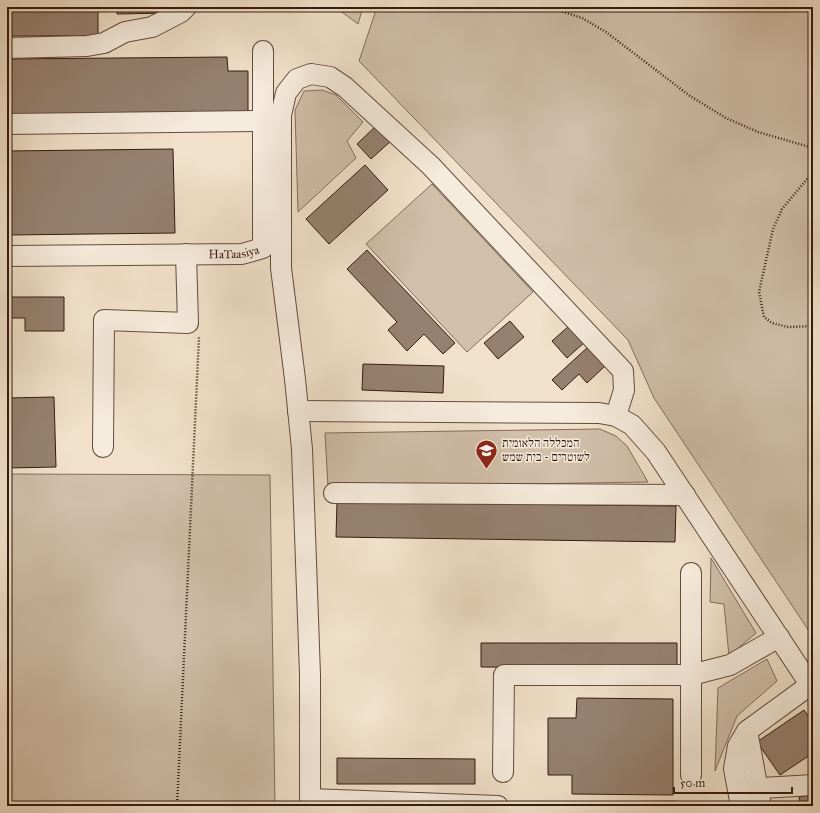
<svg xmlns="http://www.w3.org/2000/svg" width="820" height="813" font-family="'IM FELL Great Primer','Frank Ruhl Libre',serif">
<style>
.green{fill:#d1bfaa;stroke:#826c5c}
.building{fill:#968170;stroke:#341a0f}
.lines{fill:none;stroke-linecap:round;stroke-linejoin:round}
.minor-casing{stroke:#634c3e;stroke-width:22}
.path{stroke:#341a0f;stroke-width:2.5;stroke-dasharray:1 2;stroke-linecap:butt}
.minor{stroke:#f6ecdd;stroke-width:20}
.labels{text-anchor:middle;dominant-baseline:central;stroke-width:3;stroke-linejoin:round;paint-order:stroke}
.street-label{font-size:12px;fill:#341a0f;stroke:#f6ecdd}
.poi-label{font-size:12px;fill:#341a0f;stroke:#f6ecdd;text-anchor:start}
</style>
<rect width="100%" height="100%" fill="#f1e1ca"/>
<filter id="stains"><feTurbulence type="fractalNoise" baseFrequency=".005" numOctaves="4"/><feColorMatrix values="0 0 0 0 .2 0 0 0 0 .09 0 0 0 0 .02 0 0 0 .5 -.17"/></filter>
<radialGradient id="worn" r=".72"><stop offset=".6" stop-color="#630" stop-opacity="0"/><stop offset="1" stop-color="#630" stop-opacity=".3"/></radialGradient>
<g class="green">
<path d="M335,7H363L358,24Z"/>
<path d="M377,7H813V637L654,398L628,340L359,61Z"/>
<path d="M322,90L336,95L363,122L347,141L356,158L298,212L295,110L304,91Z"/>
<path d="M432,184L533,292L467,352L366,244Z"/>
<path d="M600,429L616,436L627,446L648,482L328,487L325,433Z"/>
<path d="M7,474L270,475L275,806H7Z"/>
<path d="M711,558L756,633L729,656L724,604L710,602Z"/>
<path d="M767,659L777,681L737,716L715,771L718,688Z"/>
<path d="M675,801V806H585V802Z"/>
</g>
<g class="building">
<rect x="7" y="7" width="91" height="29"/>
<path d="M117,7H167V13L117,14Z"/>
<path d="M227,57L228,71H248V112L7,115V59Z"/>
<path d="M377,125L392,140L371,159L357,144Z"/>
<path d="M173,149L175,233L7,235V151Z"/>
<path d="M365,165L388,190L329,244L306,219Z"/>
<path d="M367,250L455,343L443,354L424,334L407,351L388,330L397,322L347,269Z"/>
<path d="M8,297H64V331H25V318H8Z"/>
<path d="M510,321L524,337L498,359L484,343Z"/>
<path d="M570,325L585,342L567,358L552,341Z"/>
<path d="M588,347L605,366L587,383L579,374L562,390L552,380Z"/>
<path d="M363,364L444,366L443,393L362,390Z"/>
<path d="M54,397L56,467L7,468V398Z"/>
<path d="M337,502L676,506L675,542L336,537Z"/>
<path d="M481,643H677V668L481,667Z"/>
<path d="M577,698L673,699V795L572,794V775H548V718H576Z"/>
<path d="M804,710L813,723V753L780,775L757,742Z"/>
<path d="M337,758L475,759V784H337Z"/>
<path d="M813,795V806H800L799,797Z"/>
</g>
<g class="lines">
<defs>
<g id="minor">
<path d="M7,48L87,46L104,43L125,32L152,27L181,12L186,7"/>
<path d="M7,124L263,121"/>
<path id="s1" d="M7,256L242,254L263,248V51"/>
<path d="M298,411L599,413L616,416L632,425L656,452L813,689"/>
<path d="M103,447L104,320L188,323L186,254"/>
<path d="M334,493L685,495"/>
<path d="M691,573V775"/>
<path d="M747,731L761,806"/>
<path d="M503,772L504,675H691L730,665L779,637"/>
<path d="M745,789L813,785"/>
<path d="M310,799L498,806"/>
<path d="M310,806V675L302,449L295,379L281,268V115L286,93L297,79L311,74L330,77L345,87L431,166L623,371L624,390L616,416"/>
<path d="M741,806L734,769L738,746L747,731L810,685"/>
</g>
</defs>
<use href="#minor" class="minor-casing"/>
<g class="path">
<path d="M548,7L582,18L606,32L690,96L726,118L758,132L813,148"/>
<path d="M813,172L782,209L773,229L759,292L764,317L772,323L788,327L813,326"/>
<path d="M177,806L199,337"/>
</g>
<use href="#minor" class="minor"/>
</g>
<defs>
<symbol id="university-pin" viewBox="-11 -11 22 30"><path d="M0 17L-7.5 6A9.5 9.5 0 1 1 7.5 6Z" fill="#8f2418" stroke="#f6ecdd"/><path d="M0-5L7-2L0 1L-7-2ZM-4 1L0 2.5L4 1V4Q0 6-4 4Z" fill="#fff"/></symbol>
</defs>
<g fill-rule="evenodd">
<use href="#university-pin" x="474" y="438" width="25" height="34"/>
</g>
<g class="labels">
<g class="street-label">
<text stroke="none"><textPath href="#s1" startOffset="227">HaTaasiya</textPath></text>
</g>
<g class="poi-label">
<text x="502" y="443">המכללה הלאומית<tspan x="502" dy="14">לשוטרים - בית שמש</tspan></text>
</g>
</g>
<rect width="820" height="813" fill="none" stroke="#f1e1ca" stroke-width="24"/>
<rect x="8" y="8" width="804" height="797" fill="none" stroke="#341a0f" stroke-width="2"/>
<rect x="12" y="12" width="796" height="789" fill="none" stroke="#341a0f"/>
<path d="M674 787v6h118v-6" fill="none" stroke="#341a0f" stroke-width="2"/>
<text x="680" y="787" font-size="12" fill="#341a0f" stroke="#f6ecdd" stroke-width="3" paint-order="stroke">50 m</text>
<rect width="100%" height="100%" filter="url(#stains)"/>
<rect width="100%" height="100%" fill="url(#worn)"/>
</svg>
